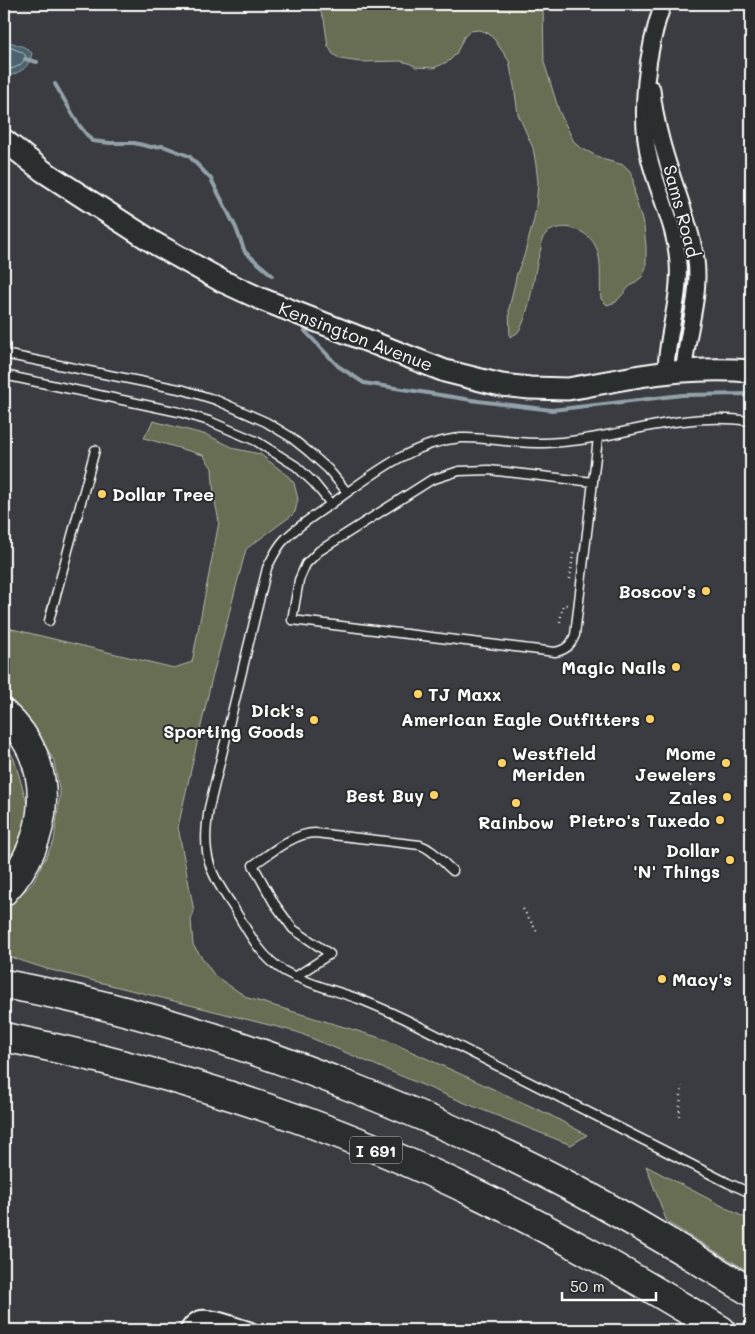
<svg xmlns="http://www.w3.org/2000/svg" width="755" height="1334" font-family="Mali,sans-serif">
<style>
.green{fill:#676e53;stroke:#b3b6a9}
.water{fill:#4b636f;stroke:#93a1a9}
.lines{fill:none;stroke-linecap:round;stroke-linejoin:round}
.shore{stroke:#b7c1c5;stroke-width:1}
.stream{stroke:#93a1a9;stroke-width:4}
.service-casing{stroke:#fff;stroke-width:11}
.minor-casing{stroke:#fff;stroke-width:19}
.secondary-casing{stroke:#fff;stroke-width:25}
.motorway-casing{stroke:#fff;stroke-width:31}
.path{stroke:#fff;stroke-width:2.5;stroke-dasharray:1 4;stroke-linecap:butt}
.service{stroke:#2a2d2e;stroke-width:8}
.minor{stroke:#2a2d2e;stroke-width:15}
.secondary{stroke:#2a2d2e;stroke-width:21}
.motorway{stroke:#2a2d2e;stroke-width:28}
.poi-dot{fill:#ffd166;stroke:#2a2d2e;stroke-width:2}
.labels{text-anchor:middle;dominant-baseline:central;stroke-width:4;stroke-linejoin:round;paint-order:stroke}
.shield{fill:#2a2d2e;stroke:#bfc0c0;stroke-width:1}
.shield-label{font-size:16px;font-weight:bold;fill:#fff}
.street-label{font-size:18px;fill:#fff;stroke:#2a2d2e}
.poi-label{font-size:18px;font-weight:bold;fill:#fff;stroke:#2a2d2e;text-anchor:end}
</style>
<rect width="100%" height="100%" fill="#3a3c42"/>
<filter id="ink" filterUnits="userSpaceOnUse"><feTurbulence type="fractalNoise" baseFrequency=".02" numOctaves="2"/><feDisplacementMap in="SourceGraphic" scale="10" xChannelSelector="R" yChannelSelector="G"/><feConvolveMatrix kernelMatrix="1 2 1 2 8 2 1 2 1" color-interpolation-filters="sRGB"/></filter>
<g filter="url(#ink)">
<g class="green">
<path d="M317,4H543L544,62L559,111L573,140L579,147L605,160L624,165L630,171L633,180L635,197L644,227L646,246V267L642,277L629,287L616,302L607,305L601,299C598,272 608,241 575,229C564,225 546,228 542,240C541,243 542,246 541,248C540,252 539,255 538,259C534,275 528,323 517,333C515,335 512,335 510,337L509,309L517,273L524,256L534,219L536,207L538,182L536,165L533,148L518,114L514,86L509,61L494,39L488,33L479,30L470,31L464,37L456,54L449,61L434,68L416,67L409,63L400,61L361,62L340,59L333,54L328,46L324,19Z"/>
<path d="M153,421L207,435L236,449L260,454L288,476L294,483L298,499L295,512L291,516L246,549L211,682L178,827L194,911L191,920L193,945L215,976L248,998L384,1039L550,1115L587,1135L571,1145L465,1103L297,1032L47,969L4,955V909L32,884L54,841L60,794L54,761L33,724L10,699L4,695V627L174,668L192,662L219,522L214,496L212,468L203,455L144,438Z"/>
<path d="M4,740L14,759L30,813L13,861L4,862Z"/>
<path d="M646,1166L751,1221V1273L667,1222Z"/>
</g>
<path class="water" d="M4,40L24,47L32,53C29,68 22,71 9,76L4,73Z"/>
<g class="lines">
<path class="shore" d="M4,45L22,52L26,56C23,66 13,70 4,69"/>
<g class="stream">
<path d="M25,59L37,62"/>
<path d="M55,84L79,125L92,141L110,143H134L151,147L163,146L189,156L211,179L236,228L245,252L272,275"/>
<path d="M305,331L338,366L364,383L478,401L552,410L682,395L751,394"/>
</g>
<defs>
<g id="service">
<path d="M4,354L184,390L216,400L266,422L289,436L309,452L328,469L347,492"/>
<path d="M4,375L179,412L209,421L256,441L296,466L314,483L331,504"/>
<path d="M751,421C728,418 706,418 683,421C645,425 609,437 571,441C553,443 535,444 518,442C499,441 480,437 461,438C412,442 372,475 334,502C317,514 299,525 285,539C277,547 272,558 267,568L209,808C206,827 204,846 210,865C214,879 224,893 232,905C246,928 259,956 284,971C307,984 334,990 359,999C375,1005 390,1012 405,1019L728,1183L751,1193"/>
<path d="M593,482L489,470L459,471L431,480L319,551L306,564L299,580L292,620L555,652C566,650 571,645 575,635L596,456L598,437"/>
<path d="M49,621L95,450"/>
<path d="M295,977L330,954L293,929L274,903L253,865C271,853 294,833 315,833L420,845C433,849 442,862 453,871"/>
</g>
<g id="minor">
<path d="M663,4C647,48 638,115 650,161C659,195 676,228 678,263C681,300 666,336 666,372"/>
<path d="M652,89C655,126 667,162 679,197C686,218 693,238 696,260C701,298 686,333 684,371"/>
<path d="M188,1330C190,1326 195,1321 199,1319C211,1315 238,1327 250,1330"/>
</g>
<path id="secondary" d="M4,140L43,171L156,244L222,281L261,299L445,371L501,385L530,388L568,389C592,385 616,380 640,376C677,370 714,368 751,371"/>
<g id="motorway">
<path d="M4,714C58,763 51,840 4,891"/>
<path d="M4,984C125,1006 242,1043 356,1089C429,1118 502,1150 571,1187C633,1220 692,1256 751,1292"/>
<path d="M4,1037C170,1071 333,1123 485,1198C566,1237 644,1284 721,1330"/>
</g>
</defs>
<use href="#service" class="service-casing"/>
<use href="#minor" class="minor-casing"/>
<use href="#secondary" class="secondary-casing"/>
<use href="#motorway" class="motorway-casing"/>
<g class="path">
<path d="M570,579L573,553"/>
<path d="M560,622L563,605H567L568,602"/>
<path d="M688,783L701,774"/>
<path d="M690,786L703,776"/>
<path d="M523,909L538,933"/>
<path d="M679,1116L682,1086"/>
</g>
<use href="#service" class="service"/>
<use href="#minor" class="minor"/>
<use href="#secondary" class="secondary"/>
<use href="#motorway" class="motorway"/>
</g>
</g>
<g class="poi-dot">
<circle cx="102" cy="494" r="5"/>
<circle cx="706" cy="591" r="5"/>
<circle cx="676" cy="667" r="5"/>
<circle cx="418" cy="694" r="5"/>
<circle cx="650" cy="719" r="5"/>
<circle cx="314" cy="720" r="5"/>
<circle cx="502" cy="763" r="5"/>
<circle cx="726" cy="763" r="5"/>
<circle cx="434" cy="795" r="5"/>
<circle cx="727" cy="797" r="5"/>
<circle cx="516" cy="803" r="5"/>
<circle cx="720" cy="820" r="5"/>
<circle cx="730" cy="860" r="5"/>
<circle cx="662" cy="979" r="5"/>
</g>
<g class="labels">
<rect class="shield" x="350" y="1136.5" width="52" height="27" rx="4"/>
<g class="shield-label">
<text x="376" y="1150">I 691</text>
</g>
<g class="street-label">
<text transform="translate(682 211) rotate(75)">Sams Road</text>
<text transform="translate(356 336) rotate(21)">Kensington Avenue</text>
</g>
<g class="poi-label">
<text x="112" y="494" text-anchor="start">Dollar Tree</text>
<text x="696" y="591">Boscov's</text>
<text x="666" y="667">Magic Nails</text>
<text x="428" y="694" text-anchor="start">TJ Maxx</text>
<text x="304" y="710">Dick's<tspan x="304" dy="21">Sporting Goods</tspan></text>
<text x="640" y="719">American Eagle Outfitters</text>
<text x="512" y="753" text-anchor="start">Westfield<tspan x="512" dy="21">Meriden</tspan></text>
<text x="716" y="753">Mome<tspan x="716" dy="21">Jewelers</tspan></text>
<text x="424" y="795">Best Buy</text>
<text x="717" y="797">Zales</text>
<text x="710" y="820">Pietro's Tuxedo</text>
<text x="516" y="822" text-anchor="middle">Rainbow</text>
<text x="720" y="850">Dollar<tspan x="720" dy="21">'N' Things</tspan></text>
<text x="672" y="979" text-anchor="start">Macy's</text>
</g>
</g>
<rect width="755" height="1334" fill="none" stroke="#2a2d2e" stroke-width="20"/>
<rect x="10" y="10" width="735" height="1314" fill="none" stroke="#fff" stroke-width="2" filter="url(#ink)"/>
<path d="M562 1292v8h94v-8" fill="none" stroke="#ffffff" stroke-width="2.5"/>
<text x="570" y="1292" font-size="15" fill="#ffffff" stroke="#2a2d2e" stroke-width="4" paint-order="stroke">50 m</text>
</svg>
